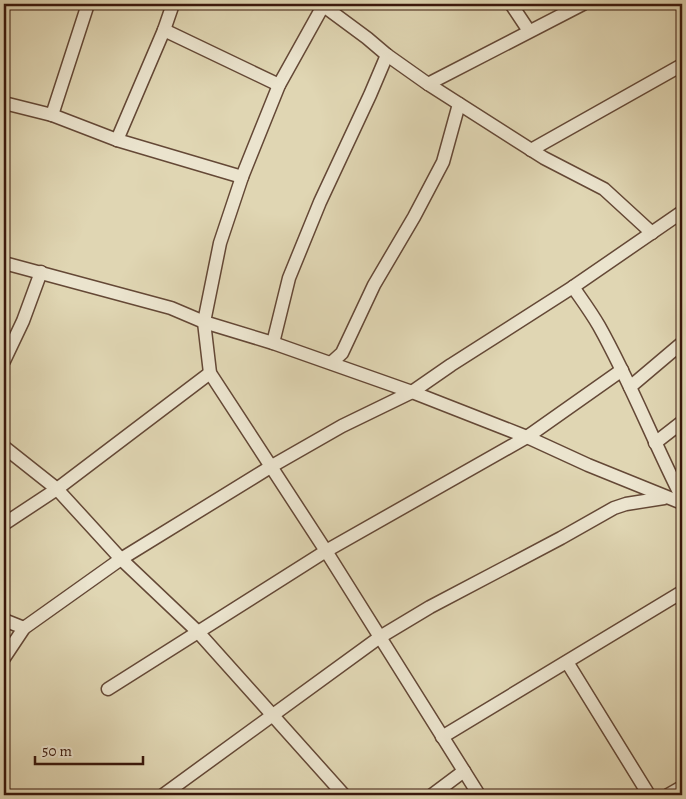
<svg xmlns="http://www.w3.org/2000/svg" width="686" height="799" font-family="Alegreya,serif">
<style>
.lines{fill:none;stroke-linecap:round;stroke-linejoin:round}
.street-casing{stroke:#644836;stroke-width:15}
.street{stroke:#ebe4ce;stroke-width:12}
</style>
<rect width="100%" height="100%" fill="#e0d6b3"/>
<filter id="stains"><feTurbulence type="fractalNoise" baseFrequency=".004" numOctaves="4"/><feColorMatrix values="0 0 0 0 .2 0 0 0 0 .09 0 0 0 0 .02 0 0 0 .5 -.17"/></filter>
<radialGradient id="worn" r=".72"><stop offset=".6" stop-color="#630" stop-opacity="0"/><stop offset="1" stop-color="#630" stop-opacity=".3"/></radialGradient>
<g class="lines">
<defs>
<g id="street">
<path d="M321,4L367,38L387,55L428,84L583,4"/>
<path d="M511,4L529,31"/>
<path d="M323,6L279,85L242,177L220,243L204,322L210,373L326,551L479,795"/>
<path d="M164,30L279,85"/>
<path d="M428,84L544,158L604,189L652,233"/>
<path d="M4,103L52,115L117,140L242,177"/>
<path d="M52,115L88,4"/>
<path d="M117,140L164,30L173,4"/>
<path d="M531,150L682,65"/>
<path d="M4,263L171,308L204,322L273,343L412,392L527,437L588,465L682,503"/>
<path d="M573,287C582,300 591,312 599,326C630,381 653,441 682,498"/>
<path d="M273,343L289,278L320,202L370,95L387,55"/>
<path d="M4,361L23,321L41,272"/>
<path d="M331,363L342,353L374,285L414,217L443,162L459,104"/>
<path d="M630,387L682,343"/>
<path d="M655,443L682,422"/>
<path d="M4,447L57,489L121,559L198,632L344,795"/>
<path d="M4,524L57,489L210,373"/>
<path d="M4,620L24,628"/>
<path d="M4,658L24,628L121,559L272,466L342,426L412,392L451,365L573,287L682,212"/>
<path d="M567,662L649,795"/>
<path d="M108,689L326,551L527,437L622,370"/>
<path d="M442,737L682,592"/>
<path d="M163,795L380,637L430,607L561,538L614,508L626,504L664,498"/>
<path d="M432,795L464,771"/>
<path d="M668,795L682,787"/>
</g>
</defs>
<use href="#street" class="street-casing"/>
<use href="#street" class="street"/>
</g>
<rect width="686" height="799" fill="none" stroke="#e0d6b3" stroke-width="20"/>
<rect x="5" y="5" width="676" height="789" fill="none" stroke="#3a180c" stroke-width="2.5"/>
<rect x="10" y="10" width="666" height="779" fill="none" stroke="#3a180c"/>
<path d="M35 756v8h108v-8" fill="none" stroke="#3a180c" stroke-width="2.5"/>
<text x="42" y="756" font-size="15" fill="#3a180c" stroke="#ebe4ce" stroke-width="4" paint-order="stroke">50 m</text>
<rect width="100%" height="100%" filter="url(#stains)"/>
<rect width="100%" height="100%" fill="url(#worn)"/>
</svg>
